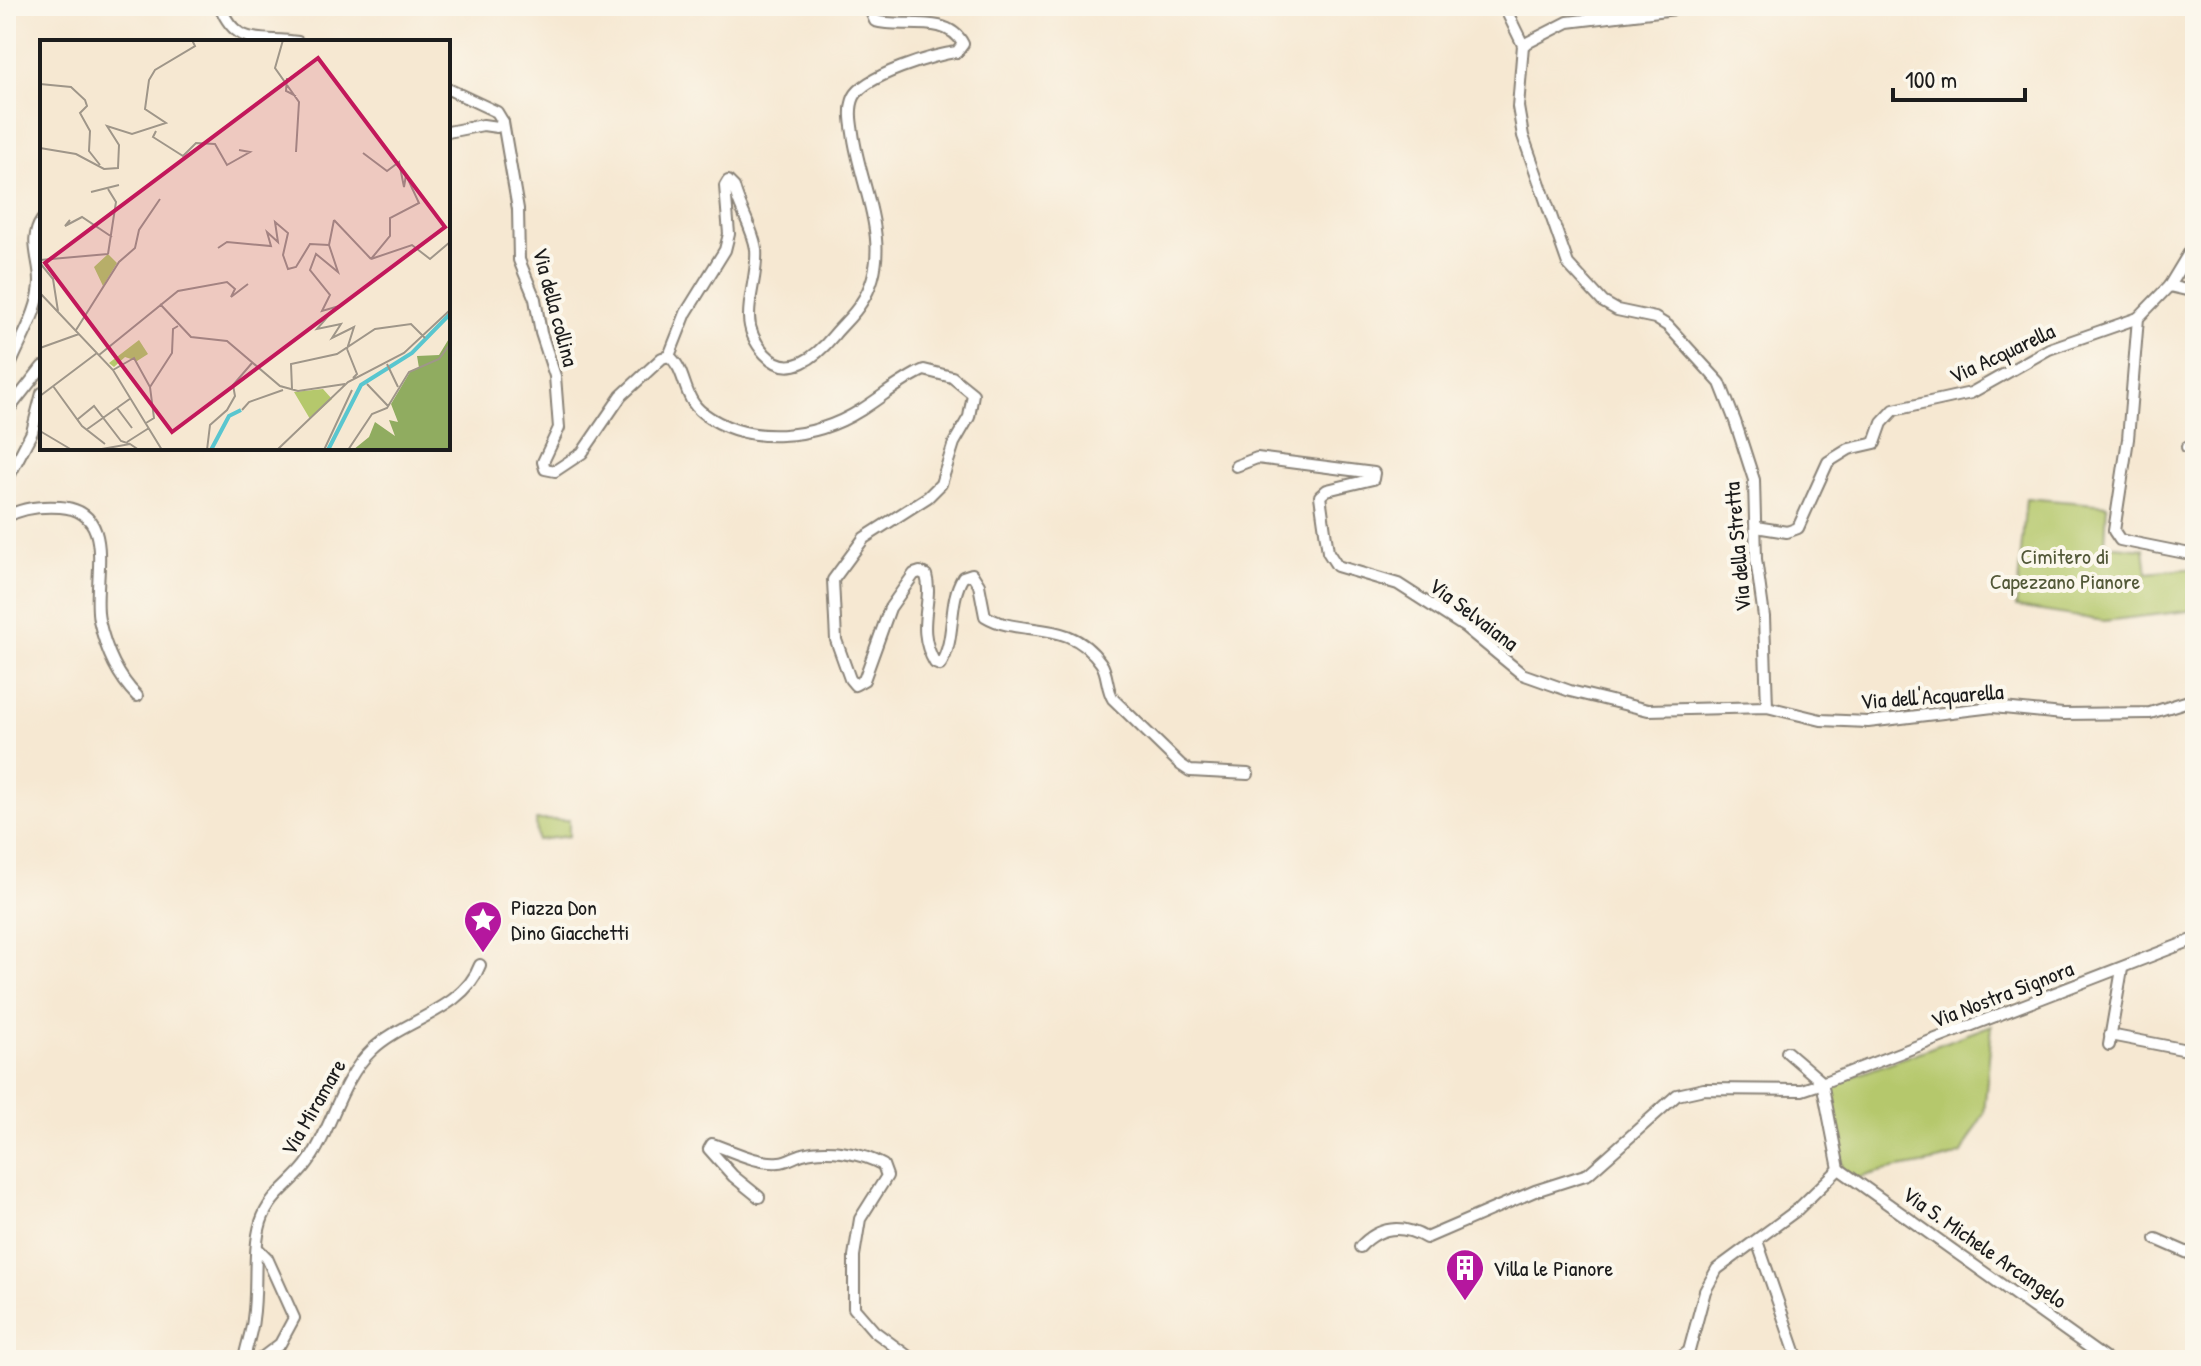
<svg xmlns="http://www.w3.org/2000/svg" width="2201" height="1366" font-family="'Patrick Hand',sans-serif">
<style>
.green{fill:#b5c86c;stroke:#687244;stroke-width:2}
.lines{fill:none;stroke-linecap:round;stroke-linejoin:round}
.street-casing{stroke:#898277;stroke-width:14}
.street{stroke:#fff;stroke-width:10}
.labels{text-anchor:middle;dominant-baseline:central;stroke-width:8;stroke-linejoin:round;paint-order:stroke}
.street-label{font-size:22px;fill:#1c1c1c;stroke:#fbf7ec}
.park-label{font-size:22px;fill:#525838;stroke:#fbf7ec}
.poi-label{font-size:22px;fill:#1c1c1c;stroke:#fbf7ec;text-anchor:start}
.inset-river{fill:none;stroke:#59c6cf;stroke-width:4}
.inset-road{fill:none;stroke:#9f9689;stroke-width:2}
.view{fill:#c2185b;fill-opacity:0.15;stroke:#c2185b;stroke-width:4}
.inset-edge{fill:none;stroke:#1c1c1c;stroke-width:4}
</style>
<rect width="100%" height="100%" fill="#fbf7ec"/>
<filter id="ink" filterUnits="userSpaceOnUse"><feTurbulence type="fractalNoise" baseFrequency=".0125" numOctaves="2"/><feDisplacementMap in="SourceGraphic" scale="16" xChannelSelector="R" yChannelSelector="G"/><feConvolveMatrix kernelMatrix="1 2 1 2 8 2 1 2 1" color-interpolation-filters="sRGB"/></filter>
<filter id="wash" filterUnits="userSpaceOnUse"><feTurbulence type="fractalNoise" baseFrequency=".006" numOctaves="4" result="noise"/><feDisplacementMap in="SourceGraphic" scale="32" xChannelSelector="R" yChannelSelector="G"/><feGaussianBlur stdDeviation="1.8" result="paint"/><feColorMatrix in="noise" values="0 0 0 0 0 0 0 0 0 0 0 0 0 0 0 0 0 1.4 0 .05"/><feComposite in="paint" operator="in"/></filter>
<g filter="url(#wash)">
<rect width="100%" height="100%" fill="#f6e8d2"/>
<g class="green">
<path d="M2026,498L2107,505L2105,545L2144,549L2147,573L2195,568V610L2104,621L2016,607Z"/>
<path d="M536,820H569V836L537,840Z"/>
<path d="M1992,1025L1984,1113L1962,1153C1928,1168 1890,1165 1857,1179L1842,1169L1830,1085Z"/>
</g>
</g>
<g filter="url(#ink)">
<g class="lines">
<defs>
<g id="street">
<path d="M220,6C237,49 262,36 298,42"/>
<path d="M1504,6L1523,45"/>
<path d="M1523,45L1518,107L1523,136L1568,264L1603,302L1617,310L1655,318L1668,326L1720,383L1735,421L1754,480L1756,559L1764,617L1767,707"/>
<path d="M1523,45L1568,22L1700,6"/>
<path d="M448,89L497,112L503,122L518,209L519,260L535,299L541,333L555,376L559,428L543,462L545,469L555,471L582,453L621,396L662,358L669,356"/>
<path d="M448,132L483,125L497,127L503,122"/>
<path d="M2195,243L2169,286L2138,318L2128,439L2114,531L2120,540L2195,555"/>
<path d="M2169,286L2195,292"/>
<path d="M669,356C687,370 682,398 703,413C749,447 815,439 861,410C882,397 901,380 924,370L952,377L973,394L969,417L954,443L941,484L928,497L864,538L833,580L836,640L850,679L855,685L864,680L890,608L914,574L920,572L926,575C934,602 914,627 935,663L940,665C957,639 947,603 963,577L972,574L979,585L985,616C1021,638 1068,616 1101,663C1108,673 1106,688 1113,699L1181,765L1190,771L1248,774"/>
<path d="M669,356L686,313L725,250L729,234L725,186L728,181L734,187C739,208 753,228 756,249C758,272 749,293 749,316C749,330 755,343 765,354C789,380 816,357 834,335C842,325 854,315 861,303C897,249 860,189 853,133C851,121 849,108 854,97C864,76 935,54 957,52L963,44C948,13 900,29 875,21L871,12L883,6"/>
<path d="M6,376C16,346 40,313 40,281C40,259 28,240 42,220"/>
<path d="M6,413L42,367"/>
<path d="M2187,447L2195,448"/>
<path d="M1236,466L1257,458L1374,473L1373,479L1327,490L1320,496L1328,552L1337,566L1398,584L1465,627L1522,674L1570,691L1648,710L1767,707L1821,720L1868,722L1993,707L2063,714L2150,713L2195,699"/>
<path d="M6,482L32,432L42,393"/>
<path d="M6,517C21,508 43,506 60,507C120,511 91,583 99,620C105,647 117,676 137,696"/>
<path d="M1756,527L1787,532L1798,528L1828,462L1849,449L1875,443L1882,423L1894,410L1971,393L2049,349L2138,318"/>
<path d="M2110,1035L2187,1050"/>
<path d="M2109,1045L2122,969"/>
<path d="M1787,1052L1822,1082"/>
<path d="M1822,1082L1839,1169"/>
<path d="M1839,1169L2107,1360"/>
<path d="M759,1197L733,1176L709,1149L712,1144C733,1151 757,1164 779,1162C787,1162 795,1156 803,1154C826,1147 862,1153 883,1165L887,1176L860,1219L854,1256V1308L874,1331L913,1360"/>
<path d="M2156,1239L2195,1256"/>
<path d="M1757,1241L1798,1360"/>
<path d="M1360,1247C1379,1226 1402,1224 1426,1238L1535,1191L1588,1174L1677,1095L1704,1089L1802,1090L1814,1086L2195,939"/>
<path d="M258,1249L267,1258L294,1318L280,1344L259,1360"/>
<path d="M244,1360C246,1346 252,1332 253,1319C258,1287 252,1252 261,1222C270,1195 290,1186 306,1165C332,1131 339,1081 372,1050C404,1019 463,1011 480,965"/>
<path d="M1677,1360L1689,1351L1705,1291L1717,1269L1797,1210L1839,1169"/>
</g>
</defs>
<use href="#street" class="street-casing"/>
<use href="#street" class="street"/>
</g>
</g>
<defs>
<symbol id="sight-pin" viewBox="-11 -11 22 30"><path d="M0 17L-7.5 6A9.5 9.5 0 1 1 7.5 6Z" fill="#b5179e" stroke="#fbf7ec"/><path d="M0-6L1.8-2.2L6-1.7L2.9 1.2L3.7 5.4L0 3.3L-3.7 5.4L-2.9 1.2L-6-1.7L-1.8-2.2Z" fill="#fff"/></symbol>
<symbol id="building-pin" viewBox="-11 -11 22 30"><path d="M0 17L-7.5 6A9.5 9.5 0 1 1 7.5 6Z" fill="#b5179e" stroke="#fbf7ec"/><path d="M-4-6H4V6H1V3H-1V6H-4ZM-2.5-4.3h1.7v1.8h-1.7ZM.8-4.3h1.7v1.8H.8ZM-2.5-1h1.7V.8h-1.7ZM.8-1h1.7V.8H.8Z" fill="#fff"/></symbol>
</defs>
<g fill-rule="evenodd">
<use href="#sight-pin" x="461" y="898" width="44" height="60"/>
<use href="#building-pin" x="1443" y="1246" width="44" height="60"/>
</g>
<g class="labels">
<g class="street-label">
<text transform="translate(556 307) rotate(75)">Via della collina</text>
<text transform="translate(2002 353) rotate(-25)">Via Acquarella</text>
<text transform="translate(1737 547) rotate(-95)">Via della Stretta</text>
<text transform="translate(1474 614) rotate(37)">Via Selvaiana</text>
<text transform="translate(1932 696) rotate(-4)">Via dell'Acquarella</text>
<text transform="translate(2002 994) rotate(-21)">Via Nostra Signora</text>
<text transform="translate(313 1107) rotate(-60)">Via Miramare</text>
<text transform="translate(1985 1247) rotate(35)">Via S. Michele Arcangelo</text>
</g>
<g class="park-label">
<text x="2065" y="556">Cimitero di<tspan x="2065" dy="25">Capezzano Pianore</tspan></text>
</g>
<g class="poi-label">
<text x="511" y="907">Piazza Don<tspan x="511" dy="25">Dino Giacchetti</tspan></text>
<text x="1493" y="1268">Villa le Pianore</text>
</g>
</g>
<g transform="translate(40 40)">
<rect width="410" height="410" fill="#f6e8d2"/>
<path d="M68,214L77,223L63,246L54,227ZM99,300L108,314L97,321L85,317L74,327L69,323ZM283,349L292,359L270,379L254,352Z" fill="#b5c86c"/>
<path d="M410,297V410H313L329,397L335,382L355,396L349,380L358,382L351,364L370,332L379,328L377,316L399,315Z" fill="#90ac60"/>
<path class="inset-river" d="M171,410L189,376L201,370M288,410L321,345L372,313L409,275"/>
<path class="inset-road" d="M243,0L235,28L259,62L256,112M247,38L246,51L256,56M0,44L31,47L45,60L47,66L40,73L50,91L49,111L60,125M116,91L113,97L143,116L156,103L175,104L187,125L210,112L199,110M0,108L36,114L64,129L78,128L79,105L67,86L92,94L126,83L105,69L109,40L115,30L155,6L152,0M323,113L347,131L359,122L364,147L366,135L379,163L350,178V196L331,219M51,152L79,145M30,180L25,186L42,177L72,197M294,180L289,205L298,232L276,214L270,230L290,255L282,271L296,267L277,289L301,284L292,298L314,287L307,309M294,180L331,219M178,208L187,202L231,206L227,192L238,202L235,182L248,193L243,215L248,229L256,227L270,204L289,205M68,214L76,162L68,149M331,219L372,205L390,219L410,202M0,220L68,214M0,223L13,239L18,271M0,253L73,330L122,410M120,264L151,297L187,301L240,346L258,351L305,344M36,290L79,222L95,208L99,190L120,159M0,308L39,294M307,309L317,334L313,338M59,315L138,251L187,242L195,249L191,257L208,244M347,324L358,347M73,330L94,318L110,347L114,378L106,383M327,344L348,366M13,346L42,386L65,404M110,347L132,313L133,289L138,286M252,349L251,324L297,314L335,289L371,284L385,298M0,356L57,313M77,368L92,388M202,370L209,362L243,350M38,379L54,366L81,401L90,404M46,390L91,358M0,391L32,410M87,402L109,388M56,410L90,404L99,410M167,410L170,385L187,370L195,356L193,345L212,323M237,410L308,342L364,313L410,270M284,410L312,350M308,410L332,374L347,368L369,332L399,319L410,304"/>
<path class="view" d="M278,18L405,187L132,392L5,223Z"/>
<rect width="410" height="410" class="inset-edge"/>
</g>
<rect width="2201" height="1366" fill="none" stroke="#fbf7ec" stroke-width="32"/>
<path d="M1893 88v12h132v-12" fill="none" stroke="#1c1c1c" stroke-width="4"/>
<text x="1905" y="88" font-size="24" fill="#1c1c1c" stroke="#fbf7ec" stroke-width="6" paint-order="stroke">100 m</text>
</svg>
